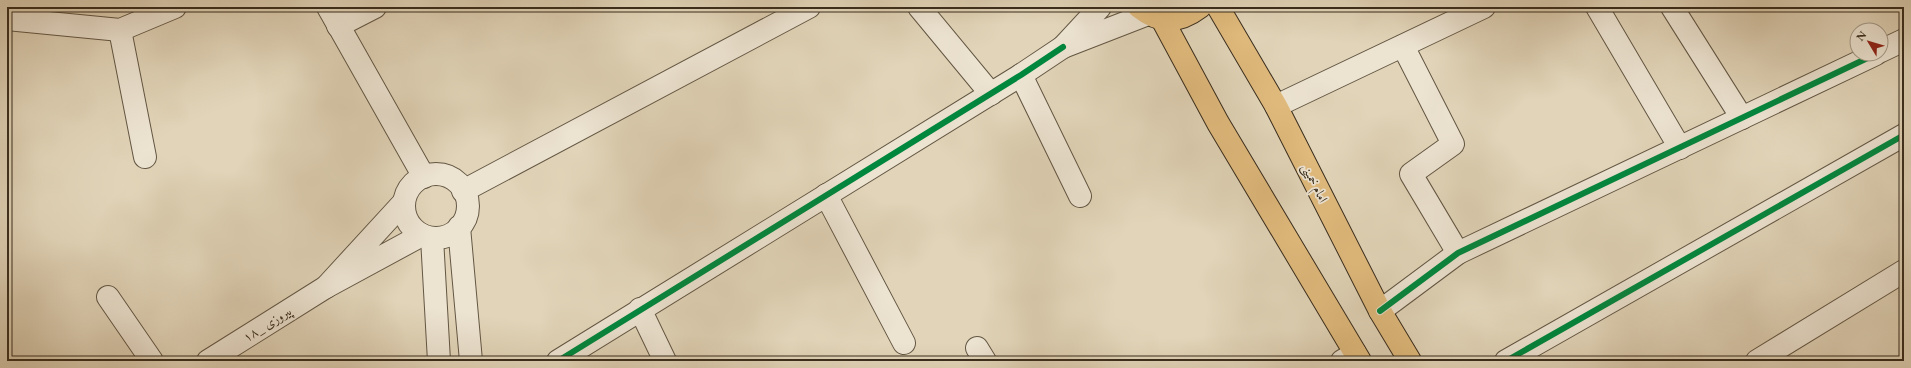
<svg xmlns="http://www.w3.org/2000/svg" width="1911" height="368" font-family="'EB Garamond',Amiri,serif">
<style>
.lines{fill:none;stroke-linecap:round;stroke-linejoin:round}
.minor-casing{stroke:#635744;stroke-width:24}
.major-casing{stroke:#392d1d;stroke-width:24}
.minor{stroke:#ece3d1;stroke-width:22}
.major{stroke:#e0ba7c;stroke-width:22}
.cycleway-casing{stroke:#ece3d1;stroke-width:8}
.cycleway{stroke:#00873e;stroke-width:6}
.labels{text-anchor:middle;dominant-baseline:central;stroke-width:3.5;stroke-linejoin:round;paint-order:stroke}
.street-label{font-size:13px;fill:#392d1d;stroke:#ece3d1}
</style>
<rect width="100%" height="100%" fill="#e1d4b8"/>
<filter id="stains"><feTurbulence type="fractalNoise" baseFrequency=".005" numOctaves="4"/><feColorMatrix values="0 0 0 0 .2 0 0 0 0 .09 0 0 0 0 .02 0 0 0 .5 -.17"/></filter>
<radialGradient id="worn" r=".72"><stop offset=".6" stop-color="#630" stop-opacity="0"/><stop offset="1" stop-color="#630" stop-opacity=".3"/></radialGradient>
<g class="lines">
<defs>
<g id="minor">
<path d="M328,7L424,177"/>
<path d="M919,7L991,94"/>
<path d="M1100,7L1063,47L1148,14"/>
<path d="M1597,7L1680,148"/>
<path d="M1672,7L1742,118"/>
<path d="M7,19L120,30L175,7"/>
<path d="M338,26L375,7"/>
<path d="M120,30L145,157"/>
<path d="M1403,46L1453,144L1411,174L1458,253"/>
<path d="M1881,51L1904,40"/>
<path d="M1021,75L1080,196"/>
<path d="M1276,106L1484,7"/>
<circle cx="436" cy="206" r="32"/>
<path d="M463,191L809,7"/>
<path d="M826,195L904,343"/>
<path d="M404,202L326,287L422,235"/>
<path d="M459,227L471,361"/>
<path d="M432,238L439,361"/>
<path d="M108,297L152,361"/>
<path d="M640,309L665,361"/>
<path d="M1380,311L1458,253L1876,54"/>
<path d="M977,348L985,361"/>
<path d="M208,361L326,287"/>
<path d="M558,361L1021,75L1063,47"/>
<path d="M1342,361L1355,353"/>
<path d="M1506,361L1904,135"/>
<path d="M1757,361L1904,271"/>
</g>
<g id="major">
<path d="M1139,7C1160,24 1179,23 1200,7"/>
<path d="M1218,7L1276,106L1380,311L1410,361"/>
<path d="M1162,19L1218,123L1360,361"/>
</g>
</defs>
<use href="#minor" class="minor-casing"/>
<use href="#major" class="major-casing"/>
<use href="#minor" class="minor"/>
<use href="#major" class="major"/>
<defs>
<g id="cycleway">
<path d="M1380,311L1458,253L1876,54"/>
<path d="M558,361L1021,75L1063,47"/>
<path d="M1506,361L1904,135"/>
</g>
</defs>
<use href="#cycleway" class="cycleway-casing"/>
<use href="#cycleway" class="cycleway"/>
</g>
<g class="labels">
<g class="street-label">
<text transform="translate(1315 183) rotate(63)">امام خمینی</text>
<text transform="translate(267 324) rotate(-32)">پیروزی _۱۸</text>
</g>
</g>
<rect width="1911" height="368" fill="none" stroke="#e1d4b8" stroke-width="24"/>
<rect x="8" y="8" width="1895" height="352" fill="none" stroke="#392d1d" stroke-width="2"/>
<rect x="12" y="12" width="1887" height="344" fill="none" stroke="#392d1d"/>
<g transform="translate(1869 42) rotate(308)"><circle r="19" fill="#ece3d1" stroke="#a49a89"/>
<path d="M0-3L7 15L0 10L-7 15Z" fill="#8f2418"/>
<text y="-6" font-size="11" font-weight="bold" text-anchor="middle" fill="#392d1d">N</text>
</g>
<rect width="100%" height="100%" filter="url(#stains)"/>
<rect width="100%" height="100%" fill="url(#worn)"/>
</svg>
